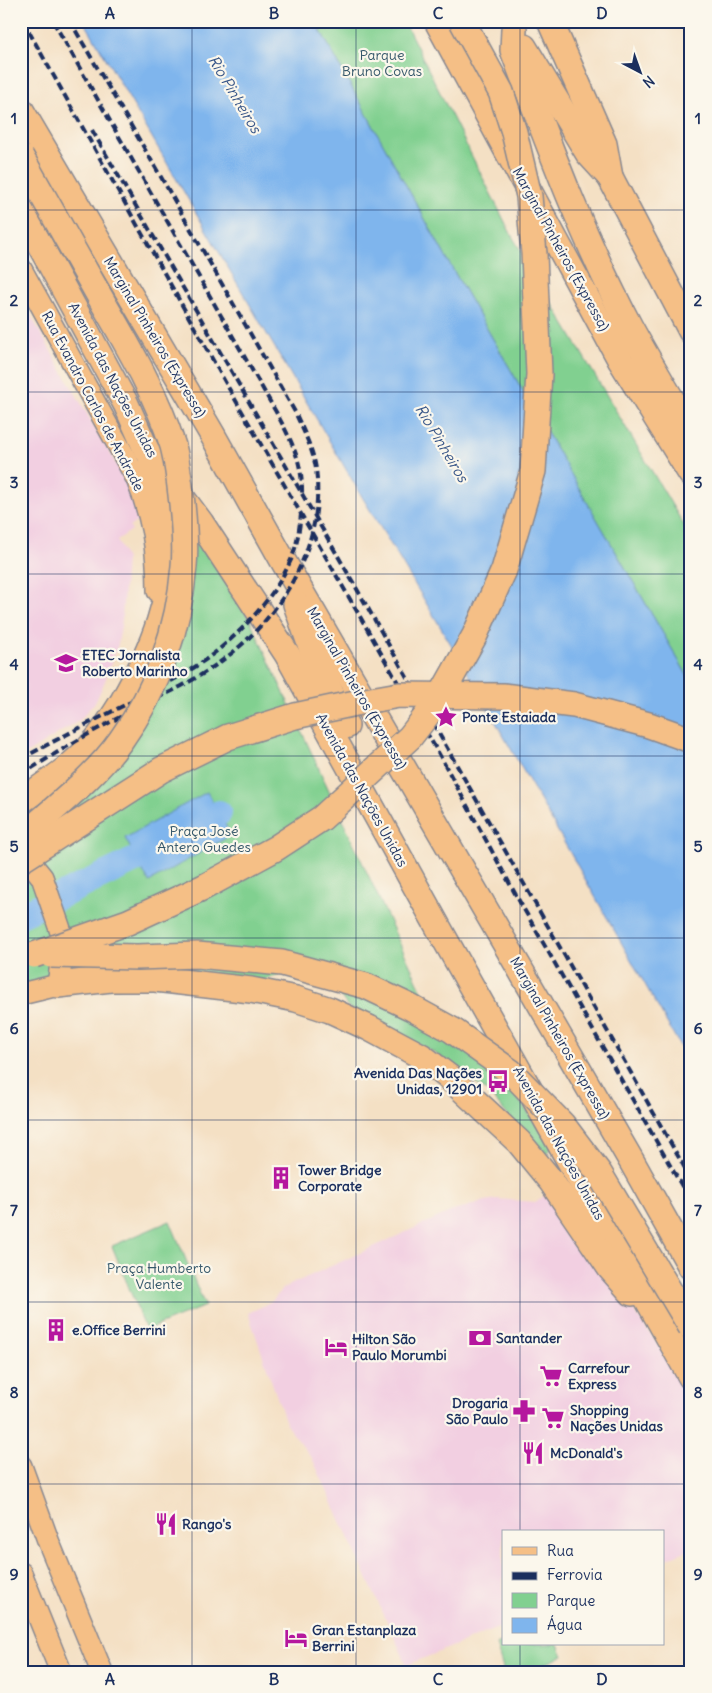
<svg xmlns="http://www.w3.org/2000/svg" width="712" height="1693" font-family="Delius,sans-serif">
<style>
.built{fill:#f2cfe1}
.green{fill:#81d090;stroke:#4e8077}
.water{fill:#7fb5ed;stroke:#4d72a6}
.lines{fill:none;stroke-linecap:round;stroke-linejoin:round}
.river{stroke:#7fb5ed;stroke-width:26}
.major-casing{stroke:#888891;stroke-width:24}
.highway-casing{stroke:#888891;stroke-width:28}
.major{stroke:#f5bf86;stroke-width:21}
.highway{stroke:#f5bf86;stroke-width:25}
.rail{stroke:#1b2f5e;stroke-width:4;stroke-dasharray:8 4;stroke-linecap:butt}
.highway-bridge-casing{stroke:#888891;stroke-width:28;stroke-linecap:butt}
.highway-bridge{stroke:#f5bf86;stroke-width:25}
.grid{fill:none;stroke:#1b2f5e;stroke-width:1;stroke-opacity:0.55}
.labels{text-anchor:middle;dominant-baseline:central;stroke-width:4.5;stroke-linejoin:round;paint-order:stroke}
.park-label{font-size:14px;fill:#34576a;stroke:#fbf7ec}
.street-label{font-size:14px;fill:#1b2f5e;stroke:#fbf7ec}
.poi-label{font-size:14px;font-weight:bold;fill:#1b2f5e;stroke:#fbf7ec;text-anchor:start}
.water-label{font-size:15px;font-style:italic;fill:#395789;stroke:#fbf7ec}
.neatline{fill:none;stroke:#1b2f5e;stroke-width:2}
.grid-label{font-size:16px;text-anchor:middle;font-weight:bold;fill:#1b2f5e}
</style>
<rect width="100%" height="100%" fill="#fbf7ec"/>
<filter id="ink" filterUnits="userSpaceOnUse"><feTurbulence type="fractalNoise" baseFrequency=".02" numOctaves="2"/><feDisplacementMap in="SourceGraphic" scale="10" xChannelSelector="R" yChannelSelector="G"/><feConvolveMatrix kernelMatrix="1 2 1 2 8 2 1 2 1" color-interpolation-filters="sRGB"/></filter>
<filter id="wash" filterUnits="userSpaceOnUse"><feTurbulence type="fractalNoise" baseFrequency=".0096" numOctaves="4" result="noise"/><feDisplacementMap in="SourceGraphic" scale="20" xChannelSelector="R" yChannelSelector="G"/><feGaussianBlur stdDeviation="1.12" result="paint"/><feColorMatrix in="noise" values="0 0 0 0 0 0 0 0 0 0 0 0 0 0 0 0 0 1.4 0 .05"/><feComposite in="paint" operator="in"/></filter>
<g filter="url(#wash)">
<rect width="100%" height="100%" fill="#f4e0c4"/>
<g class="built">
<path d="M21,299L124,478L142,518L129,527L132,530L117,540L126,559L122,620L118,644L105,681L96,701L80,720L21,757Z"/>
<path d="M547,1190L571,1221L665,1355L691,1397V1549L663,1560V1532H503V1626L407,1665L312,1458L287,1426L248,1313L261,1307L273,1300L283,1289L294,1283L450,1212L485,1201L497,1199L536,1202L543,1197Z"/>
</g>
<g class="green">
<path d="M315,21H404L512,236L691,537V682L453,270Z"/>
<path d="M191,527L250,620L439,1028L501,1076L553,1146L543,1157L488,1092L433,1052L349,1008L334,987L288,972L264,980L21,992V821L107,747Z"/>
<path d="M170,1221L205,1306L146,1330L112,1246Z"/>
<path d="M503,1642V1644H558L563,1656L526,1672H504L496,1645Z"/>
</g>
<g class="water">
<path d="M84,21H315L453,270L691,682V1065L458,656L361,495Z"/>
<path d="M207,792L231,835L149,882L125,838Z"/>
</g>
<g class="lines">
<path class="river" d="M21,915L137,859L219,813"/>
</g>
</g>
<g filter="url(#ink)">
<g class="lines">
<defs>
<g id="major">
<path d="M21,269L137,479C152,517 158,550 158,591"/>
<path d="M21,856L29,861L42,877L62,935V956L58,985L21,994"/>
<path d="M21,1466L49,1543L102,1672"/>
<path d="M21,1573L61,1672"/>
</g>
<g id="highway">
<path d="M437,21L621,361L691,474"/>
<path d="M550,21L604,144L610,177"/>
<path d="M514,29L513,50C548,143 583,239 630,327C649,362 670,397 691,432"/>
<path d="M524,47L588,153L610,177L691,331"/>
<path d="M21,110L212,434L282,559L632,1162L691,1267"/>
<path d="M21,210L126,404L146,449L201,523L287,654L447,943L691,1377"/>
<path d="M296,604L315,658L346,726"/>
<path d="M21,801C45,784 70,769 90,747C103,734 113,717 123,701C151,652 177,593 169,535C166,512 158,488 151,465"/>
<path d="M58,985L111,979H155L251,990L296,999L330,1010L369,1028L421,1056L450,1078L519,1142L551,1181L610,1268L632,1293"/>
</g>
</defs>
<use href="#major" class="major-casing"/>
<use href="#highway" class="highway-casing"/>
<use href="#major" class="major"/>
<use href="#highway" class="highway"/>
<g class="rail">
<path d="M23,21L224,380L439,754L517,897L691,1202"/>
<path d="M53,21L276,412C291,440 303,462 302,494"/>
<path d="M92,130L365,603L691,1179"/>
<path d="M21,759C50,743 79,728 109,713C136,699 164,686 190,670C229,646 271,604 290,562C297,547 299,531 301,514"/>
<path d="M21,775C48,758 75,741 103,726C139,706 178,691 213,667C277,624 326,549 316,469C313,449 303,430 295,412L161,177L70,21"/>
</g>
<defs>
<g id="highway-bridge">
<path d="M21,157C49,206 77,256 105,306C131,351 157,396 173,446C178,465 180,485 182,504C184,524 186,546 184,566C179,628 158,689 121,740C96,776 54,808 21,838"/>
<path d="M21,860L161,770L228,737L295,716L365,701L399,695L503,696L574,705L649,725L691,740"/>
<path d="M34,955L128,922L204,887L276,848L322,818L410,737L438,701L475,635L504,570L533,471L539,374L534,254L529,196L514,132L501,92L462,21"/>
<path d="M51,955L137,957L197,955L282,963L366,986L410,1007L452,1030L511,1072L562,1124L599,1173L691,1327"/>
</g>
</defs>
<use href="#highway-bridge" class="highway-bridge-casing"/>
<use href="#highway-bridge" class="highway-bridge"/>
</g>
</g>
<path class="grid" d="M192,21V1672M356,21V1672M520,21V1532M21,210H691M21,392H691M21,574H691M21,756H691M21,938H691M21,1120H691M21,1302H691M21,1484H691M520,1644V1672"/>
<defs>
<symbol id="university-bare" viewBox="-9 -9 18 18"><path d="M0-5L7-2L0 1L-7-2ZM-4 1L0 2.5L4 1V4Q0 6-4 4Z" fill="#b5179e" stroke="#fbf7ec" stroke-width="2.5" paint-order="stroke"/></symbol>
<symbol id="sight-bare" viewBox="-9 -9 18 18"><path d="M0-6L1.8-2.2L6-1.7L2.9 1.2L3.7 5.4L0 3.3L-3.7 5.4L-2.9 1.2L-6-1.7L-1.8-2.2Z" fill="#b5179e" stroke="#fbf7ec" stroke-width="2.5" paint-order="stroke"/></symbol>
<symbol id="bus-bare" viewBox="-9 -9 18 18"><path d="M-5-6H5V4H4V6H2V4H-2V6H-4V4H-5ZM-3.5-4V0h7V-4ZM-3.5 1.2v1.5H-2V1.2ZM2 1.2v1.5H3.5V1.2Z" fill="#b5179e" stroke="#fbf7ec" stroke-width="2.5" paint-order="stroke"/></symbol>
<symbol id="building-bare" viewBox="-9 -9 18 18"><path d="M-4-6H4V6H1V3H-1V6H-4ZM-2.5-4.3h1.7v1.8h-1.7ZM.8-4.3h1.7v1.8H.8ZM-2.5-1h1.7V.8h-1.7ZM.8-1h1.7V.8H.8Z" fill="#b5179e" stroke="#fbf7ec" stroke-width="2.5" paint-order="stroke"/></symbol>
<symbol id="bank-bare" viewBox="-9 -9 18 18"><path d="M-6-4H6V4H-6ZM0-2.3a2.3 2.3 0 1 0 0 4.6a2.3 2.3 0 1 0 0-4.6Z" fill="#b5179e" stroke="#fbf7ec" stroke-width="2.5" paint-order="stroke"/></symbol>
<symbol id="hotel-bare" viewBox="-9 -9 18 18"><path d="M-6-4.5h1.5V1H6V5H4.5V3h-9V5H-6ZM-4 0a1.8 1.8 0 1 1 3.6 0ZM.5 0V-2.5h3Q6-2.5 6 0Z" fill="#b5179e" stroke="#fbf7ec" stroke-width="2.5" paint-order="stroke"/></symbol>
<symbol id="supermarket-bare" viewBox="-9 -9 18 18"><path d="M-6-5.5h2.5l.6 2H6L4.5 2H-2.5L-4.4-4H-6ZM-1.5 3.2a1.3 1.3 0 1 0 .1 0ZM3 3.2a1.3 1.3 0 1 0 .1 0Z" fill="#b5179e" stroke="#fbf7ec" stroke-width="2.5" paint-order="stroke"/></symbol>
<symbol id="pharmacy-bare" viewBox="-9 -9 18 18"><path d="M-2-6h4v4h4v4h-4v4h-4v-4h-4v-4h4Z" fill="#b5179e" stroke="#fbf7ec" stroke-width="2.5" paint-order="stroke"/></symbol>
<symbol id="restaurant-bare" viewBox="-9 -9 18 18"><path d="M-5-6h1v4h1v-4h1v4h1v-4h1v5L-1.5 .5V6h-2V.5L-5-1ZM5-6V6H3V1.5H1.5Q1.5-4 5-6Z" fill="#b5179e" stroke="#fbf7ec" stroke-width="2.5" paint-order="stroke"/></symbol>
</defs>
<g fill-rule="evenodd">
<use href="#university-bare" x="50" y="647" width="32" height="32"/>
<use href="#sight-bare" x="430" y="701" width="32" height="32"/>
<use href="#bus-bare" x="482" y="1065" width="32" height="32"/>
<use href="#building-bare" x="265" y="1162" width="32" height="32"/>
<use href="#building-bare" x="40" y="1314" width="32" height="32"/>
<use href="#bank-bare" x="464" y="1322" width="32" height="32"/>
<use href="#hotel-bare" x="320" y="1331" width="32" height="32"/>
<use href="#supermarket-bare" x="535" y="1360" width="32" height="32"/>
<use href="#pharmacy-bare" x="508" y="1395" width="32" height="32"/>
<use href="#supermarket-bare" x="537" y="1402" width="32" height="32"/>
<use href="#restaurant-bare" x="517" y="1437" width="32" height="32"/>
<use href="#restaurant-bare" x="150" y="1508" width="32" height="32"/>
<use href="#hotel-bare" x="280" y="1622" width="32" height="32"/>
</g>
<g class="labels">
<g class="park-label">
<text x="382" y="55">Parque<tspan x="382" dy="16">Bruno Covas</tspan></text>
<text x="204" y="831">Praça José<tspan x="204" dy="16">Antero Guedes</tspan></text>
<text x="159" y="1268">Praça Humberto<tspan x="159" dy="16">Valente</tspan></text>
</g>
<g class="street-label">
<text transform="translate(561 249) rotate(61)">Marginal Pinheiros (Expressa)</text>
<text transform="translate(155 337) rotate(59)">Marginal Pinheiros (Expressa)</text>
<text transform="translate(113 380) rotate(62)">Avenida das Nações Unidas</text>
<text transform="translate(93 401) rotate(62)">Rua Evandro Carlos de Andrade</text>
<text transform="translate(357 688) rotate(60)">Marginal Pinheiros (Expressa)</text>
<text transform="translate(362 790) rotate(61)">Avenida das Nações Unidas</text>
<text transform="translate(560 1038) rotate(60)">Marginal Pinheiros (Expressa)</text>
<text transform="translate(559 1143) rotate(61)">Avenida das Nações Unidas</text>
</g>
<g class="poi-label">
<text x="82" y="655">ETEC Jornalista<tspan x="82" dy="16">Roberto Marinho</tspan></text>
<text x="462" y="717">Ponte Estaiada</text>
<text x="482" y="1073" text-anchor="end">Avenida Das Nações<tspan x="482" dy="16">Unidas, 12901</tspan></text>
<text x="298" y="1170">Tower Bridge<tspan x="298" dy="16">Corporate</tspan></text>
<text x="72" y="1330">e.Office Berrini</text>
<text x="496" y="1338">Santander</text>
<text x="352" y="1339">Hilton São<tspan x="352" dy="16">Paulo Morumbi</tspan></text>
<text x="568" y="1368">Carrefour<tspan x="568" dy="16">Express</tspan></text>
<text x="508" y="1403" text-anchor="end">Drogaria<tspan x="508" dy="16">São Paulo</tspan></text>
<text x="570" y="1410">Shopping<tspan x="570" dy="16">Nações Unidas</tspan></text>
<text x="550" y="1453">McDonald's</text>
<text x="182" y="1524">Rango's</text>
<text x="312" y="1630">Gran Estanplaza<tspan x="312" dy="16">Berrini</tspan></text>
</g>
<g class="water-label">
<text transform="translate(235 94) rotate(59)">Rio Pinheiros</text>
<text transform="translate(442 443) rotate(59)">Rio Pinheiros</text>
</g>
</g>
<rect width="712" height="1693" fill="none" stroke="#fbf7ec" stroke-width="55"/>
<rect x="502" y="1530" width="162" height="115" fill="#fbf7ec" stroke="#a1a7b3"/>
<rect x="512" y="1547" width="25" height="8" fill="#f5bf86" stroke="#a1a7b3"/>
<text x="547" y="1556" font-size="15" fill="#1b2f5e">Rua</text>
<rect x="512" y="1572" width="25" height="8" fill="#1b2f5e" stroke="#a1a7b3"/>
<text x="547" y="1580" font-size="15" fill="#1b2f5e">Ferrovia</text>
<rect x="512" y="1593" width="25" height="15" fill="#81d090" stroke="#a1a7b3"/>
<text x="547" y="1606" font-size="15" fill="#1b2f5e">Parque</text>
<rect x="512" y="1618" width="25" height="15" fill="#7fb5ed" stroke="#a1a7b3"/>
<text x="547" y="1630" font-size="15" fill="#1b2f5e">Água</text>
<g transform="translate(640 72) rotate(139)" stroke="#fbf7ec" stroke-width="4" paint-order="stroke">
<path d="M0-4L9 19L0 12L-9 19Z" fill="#1b2f5e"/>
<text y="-8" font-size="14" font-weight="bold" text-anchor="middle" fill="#1b2f5e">N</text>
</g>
<rect x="28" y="28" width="656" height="1638" class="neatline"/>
<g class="grid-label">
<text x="110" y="19">A</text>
<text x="274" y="19">B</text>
<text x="438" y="19">C</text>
<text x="602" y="19">D</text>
<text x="14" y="124">1</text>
<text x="698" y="124">1</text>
<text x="14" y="306">2</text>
<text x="698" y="306">2</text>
<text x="14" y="488">3</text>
<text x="698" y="488">3</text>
<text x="14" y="670">4</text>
<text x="698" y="670">4</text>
<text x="14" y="852">5</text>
<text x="698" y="852">5</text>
<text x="14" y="1034">6</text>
<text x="698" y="1034">6</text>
<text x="14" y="1216">7</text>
<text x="698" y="1216">7</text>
<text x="14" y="1398">8</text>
<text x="698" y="1398">8</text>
<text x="14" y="1580">9</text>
<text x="698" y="1580">9</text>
<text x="110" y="1685">A</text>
<text x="274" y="1685">B</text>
<text x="438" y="1685">C</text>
<text x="602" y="1685">D</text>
</g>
</svg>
